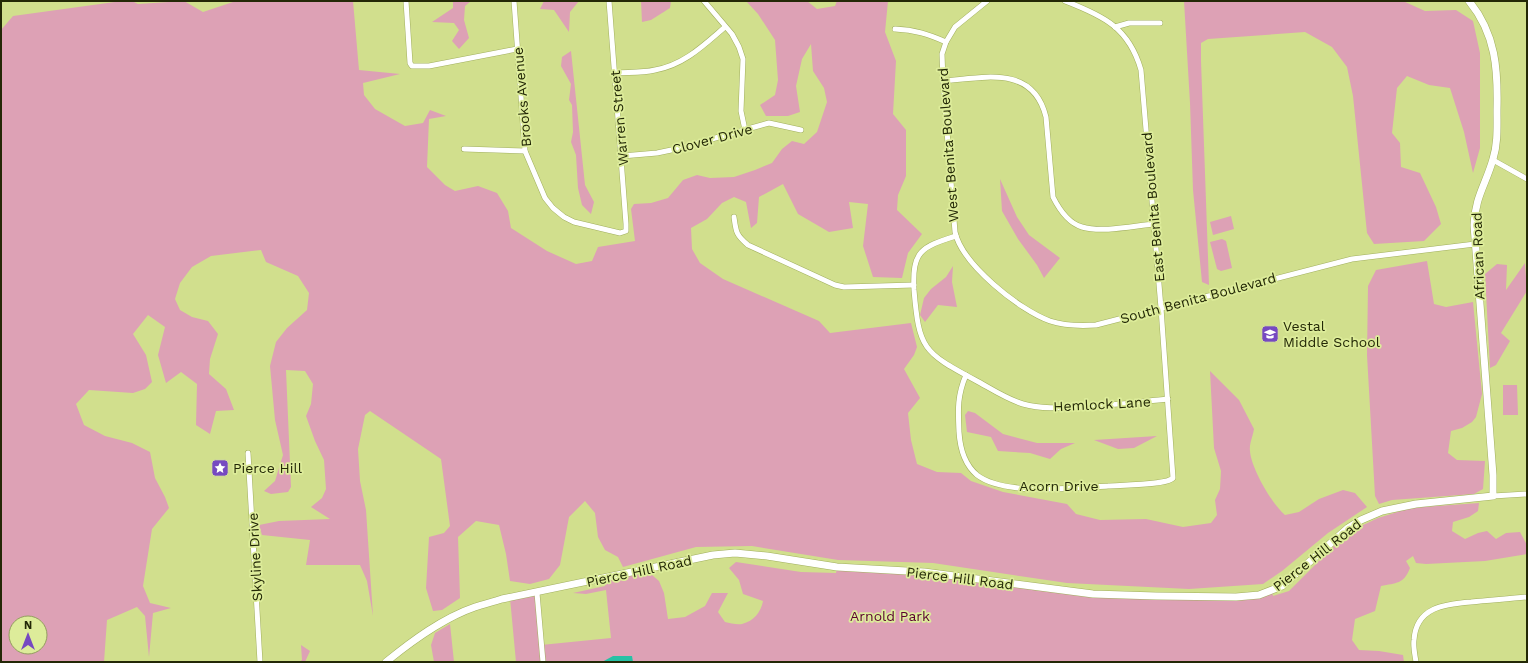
<svg xmlns="http://www.w3.org/2000/svg" width="1528" height="663" font-family="'Work Sans',sans-serif">
<style>
.green{fill:#dda1b5;fill-rule:evenodd}
.water{fill:#27c1a5}
.lines{fill:none;stroke-linecap:round;stroke-linejoin:round}
.street-casing{stroke:#a1af5e;stroke-width:6}
.secondary-casing{stroke:#a1af5e;stroke-width:8}
.street{stroke:#fff;stroke-width:5}
.secondary{stroke:#fff;stroke-width:7}
.labels{text-anchor:middle;dominant-baseline:central;stroke-width:3.5;stroke-linejoin:round;paint-order:stroke}
.street-label{font-size:14px;fill:#232806;stroke:#ddec9a}
.poi-label{font-size:14px;fill:#232806;stroke:#ddec9a;text-anchor:start}
.park-label{font-size:14px;fill:#5b0030;stroke:#ddec9a}
</style>
<rect width="100%" height="100%" fill="#d1df8d"/>
<g class="green">
<path d="M122,1H132L138,4L184,1L203,12L236,1L287,2L289,1H353L359,70L400,74L363,83L364,95L375,109L405,126L423,123L430,110L446,116L429,119L427,167L445,185L455,191L478,186L497,193L508,211L511,228L547,251L576,264L592,261L598,247L635,241L631,209L634,204L651,203L668,198L683,180L697,175L710,178L734,177L755,170L772,163L782,149L792,141L804,144L817,132L827,102L824,88L813,71L811,44L802,59L796,86L800,112L788,116H766L760,105L775,95L778,80L775,40L758,14L746,1H807L817,9L835,6L837,1H888L885,32L896,61L893,114L906,130V176L898,195L897,210L922,234L908,253L902,278L873,277L863,246L868,204L849,202L853,228L829,232L798,214L783,184L759,197L757,223L751,228L746,202L734,197L722,203L707,219L691,228L692,249L700,263L723,279L819,321L830,333L911,323L917,347L914,355L904,369L920,398L908,413L911,440L917,464L937,472L961,473L971,481L1003,492L1067,504L1076,514L1100,520L1146,519L1183,527L1211,523L1217,515L1215,500L1220,489L1221,471L1214,448L1210,371L1239,400L1254,429C1253,436 1249,444 1250,451C1251,468 1272,504 1285,515L1299,512L1319,499L1343,490L1355,493L1367,507L1328,533L1282,571L1263,584L1189,589L1067,583L933,563L838,560L752,546L696,547L623,567L618,557L605,550L598,537L595,513L585,501L569,517L560,565L549,579L530,584L510,581L506,554L499,525L476,521L458,537L460,598L442,610L433,611L426,588L429,537L444,533L450,526L441,459L370,411L365,415L358,449L360,481L366,510L373,616L367,581L360,565H306L310,540L262,535L259,525L279,521L330,519L311,507L322,498L326,489L324,460L315,441L306,416L311,404L313,384L305,371L286,370L291,487L288,492L271,494L264,491L275,481L283,455L275,420L270,366L276,342L287,328L307,310L309,293L298,276L266,262L261,250L211,256L192,267L180,283L175,299L180,310L192,317L208,321L218,334L210,359L209,374L226,389L234,410L216,411L210,434L196,425L197,384L181,372L166,383L158,355L165,327L148,315L133,334L146,355L152,382L145,389L133,393L89,390L76,404L84,425L105,436L132,443L150,452L155,478L165,497L169,508L152,529L143,586L150,603L171,608L153,613L149,657L145,616L137,607L107,620L104,662H1V30L13,16ZM16,623H40V647H16Z"/>
<path d="M453,1H471L465,6L464,20L469,38L459,49L452,41L459,30L454,23L432,22L453,8Z"/>
<path d="M544,1H579L570,12L569,32L554,10L540,9Z"/>
<path d="M641,1H671L670,8L651,20L642,22Z"/>
<path d="M1184,1H1403L1425,11L1456,10L1473,21L1480,53V148L1473,173L1464,132L1450,88L1429,85L1407,76L1397,88L1392,133L1400,143L1401,167L1420,173L1436,207L1441,224L1424,241L1374,244L1367,233L1353,96L1347,67L1332,47L1305,32L1208,39L1201,43V61L1209,285L1202,282L1193,190L1190,103Z"/>
<path d="M571,51L585,185L594,202L591,214L582,205L578,188L576,155L571,142L573,132L572,105L569,100L571,84L561,66L562,57Z"/>
<path d="M1000,179L1017,217L1029,235L1060,258L1044,278L1037,265L1018,239L1002,211Z"/>
<path d="M1231,216L1234,229L1213,235L1210,222Z"/>
<path d="M1222,239L1226,241L1232,268L1221,271L1217,269L1210,242Z"/>
<path d="M1427,261L1434,304L1446,307L1473,302L1482,394L1476,417L1472,422L1462,428L1451,431L1448,453L1457,460L1485,461L1483,489L1474,494L1392,500L1379,504L1375,496L1367,355L1368,286L1376,270Z"/>
<path d="M1525,263L1527,291L1501,333L1510,341L1496,365L1490,368L1485,274L1497,264L1507,265L1506,290Z"/>
<path d="M953,266L952,282L957,307L938,305L925,322L920,315L924,298L931,289L946,277Z"/>
<path d="M1503,385H1517L1518,415H1503Z"/>
<path d="M968,411L975,413L1003,434L1037,443H1075L1061,449L1050,459L1030,453L998,451L991,437L967,432L965,415Z"/>
<path d="M1157,436L1134,448L1118,449L1094,440Z"/>
<path d="M1479,503L1478,511L1469,517L1453,522L1452,531L1465,539L1478,533L1487,531L1496,539L1506,533L1520,532L1527,545V554L1485,561L1426,564L1416,563L1413,556L1406,561L1410,568C1404,584 1396,583 1381,586L1375,611L1355,619L1352,640L1359,650L1379,651L1403,655L1404,662H516L510,598L537,593L541,645L611,638L606,590L586,594L573,593L605,586L604,579L648,570L649,576L652,575L659,581L664,593L668,619L685,617L705,606L712,593H728L718,612L725,622C730,623 737,625 742,624C754,621 761,612 763,601L743,594L739,580L729,568L736,562L801,572L836,573L837,567L924,572L1072,592L1236,597L1272,591L1273,596L1289,591L1335,545L1350,536L1357,528L1378,518L1407,509L1423,507Z"/>
<path d="M450,624L454,662H434L431,645L435,633Z"/>
<path d="M301,645L310,651L305,662H299L302,660Z"/>
</g>
<path class="water" d="M613,656H632L633,662H602Z"/>
<g class="lines">
<defs>
<g id="street">
<path d="M406,1L410,63L412,66H429L517,49"/>
<path d="M514,1L525,151L545,198L553,208L564,217L574,222L620,233L626,231V224L609,1"/>
<path d="M704,1L732,34L739,47L743,59L741,111L745,130"/>
<path d="M987,1L955,27L946,42L942,54L943,81L955,232C962,264 1019,310 1050,321C1065,326 1080,326 1096,325L1352,259L1475,244"/>
<path d="M1115,27L1129,23H1160"/>
<path d="M895,29C915,30 928,34 946,42"/>
<path d="M615,73C628,72 642,73 655,70C684,65 704,45 725,27"/>
<path d="M943,81C983,78 1033,64 1046,117L1053,197C1059,209 1068,223 1082,227C1102,233 1133,226 1154,224"/>
<path d="M464,149L525,151"/>
<path d="M622,156L657,153L676,149L769,123L801,130"/>
<path d="M1493,160L1527,179"/>
<path d="M734,217C736,232 736,235 748,245L835,285L844,287L914,285"/>
<path d="M956,236C921,247 912,251 914,290C919,349 923,352 975,380C990,388 1006,399 1023,404C1041,409 1060,408 1078,407C1108,406 1138,402 1168,399"/>
<path d="M966,375C957,396 958,410 959,432C960,448 964,464 977,475C1004,496 1075,488 1108,486C1120,485 1167,485 1173,478L1161,308L1141,70C1129,28 1104,16 1065,1"/>
<path d="M248,453L260,662"/>
<path d="M1493,496L1527,494"/>
<path d="M537,593L543,662"/>
<path d="M1416,662C1415,655 1413,647 1414,640C1416,607 1445,604 1471,602C1490,600 1508,599 1527,597"/>
</g>
<path id="secondary" d="M386,662C413,640 443,618 475,607C484,604 493,602 502,599L713,555L735,553L767,556L837,567L924,572L1093,594L1156,596L1236,597L1259,595L1282,586L1348,528L1361,520L1382,511L1416,504L1493,496V475L1474,225C1475,197 1486,184 1493,159C1498,143 1497,127 1497,110C1498,70 1496,34 1469,1"/>
</defs>
<use href="#street" class="street-casing"/>
<use href="#secondary" class="secondary-casing"/>
<use href="#street" class="street"/>
<use href="#secondary" class="secondary"/>
</g>
<defs>
<symbol id="school-square" viewBox="-11 -11 22 22"><rect x="-9" y="-9" width="18" height="18" rx="4" fill="#7649c1" stroke="#ddec9a"/><path d="M0-5L7-2L0 1L-7-2ZM-4 1L0 2.5L4 1V4Q0 6-4 4Z" fill="#fff"/></symbol>
<symbol id="sight-square" viewBox="-11 -11 22 22"><rect x="-9" y="-9" width="18" height="18" rx="4" fill="#7649c1" stroke="#ddec9a"/><path d="M0-6L1.8-2.2L6-1.7L2.9 1.2L3.7 5.4L0 3.3L-3.7 5.4L-2.9 1.2L-6-1.7L-1.8-2.2Z" fill="#fff"/></symbol>
</defs>
<g fill-rule="evenodd">
<use href="#school-square" x="1260" y="324" width="20" height="20"/>
<use href="#sight-square" x="210" y="458" width="20" height="20"/>
</g>
<g class="labels">
<g class="street-label">
<text transform="translate(522 97) rotate(-95)">Brooks Avenue</text>
<text transform="translate(619 118) rotate(-95)">Warren Street</text>
<text transform="translate(712 139) rotate(-15)">Clover Drive</text>
<text transform="translate(948 145) rotate(-94)">West Benita Boulevard</text>
<text transform="translate(1153 207) rotate(-95)">East Benita Boulevard</text>
<text transform="translate(1478 256) rotate(-92)">African Road</text>
<text transform="translate(1198 298) rotate(-15)">South Benita Boulevard</text>
<text transform="translate(1102 404) rotate(-3)">Hemlock Lane</text>
<text x="1059" y="486">Acorn Drive</text>
<text transform="translate(1317 555) rotate(-38)">Pierce Hill Road</text>
<text transform="translate(255 557) rotate(-93)">Skyline Drive</text>
<text transform="translate(639 571) rotate(-12)">Pierce Hill Road</text>
<text transform="translate(960 578) rotate(7)">Pierce Hill Road</text>
</g>
<g class="poi-label">
<text x="1283" y="326">Vestal<tspan x="1283" dy="16">Middle School</tspan></text>
<text x="233" y="468">Pierce Hill</text>
</g>
<g class="park-label">
<text x="890" y="616">Arnold Park</text>
</g>
</g>
<rect width="1528" height="663" fill="none" stroke="#232806" stroke-width="4"/>
<g transform="translate(28 635)"><circle r="19" fill="#ddec9a" stroke="#939e5f"/>
<path d="M0-3L7 15L0 10L-7 15Z" fill="#7649c1"/>
<text y="-6" font-size="11" font-weight="bold" text-anchor="middle" fill="#232806">N</text>
</g>
</svg>
